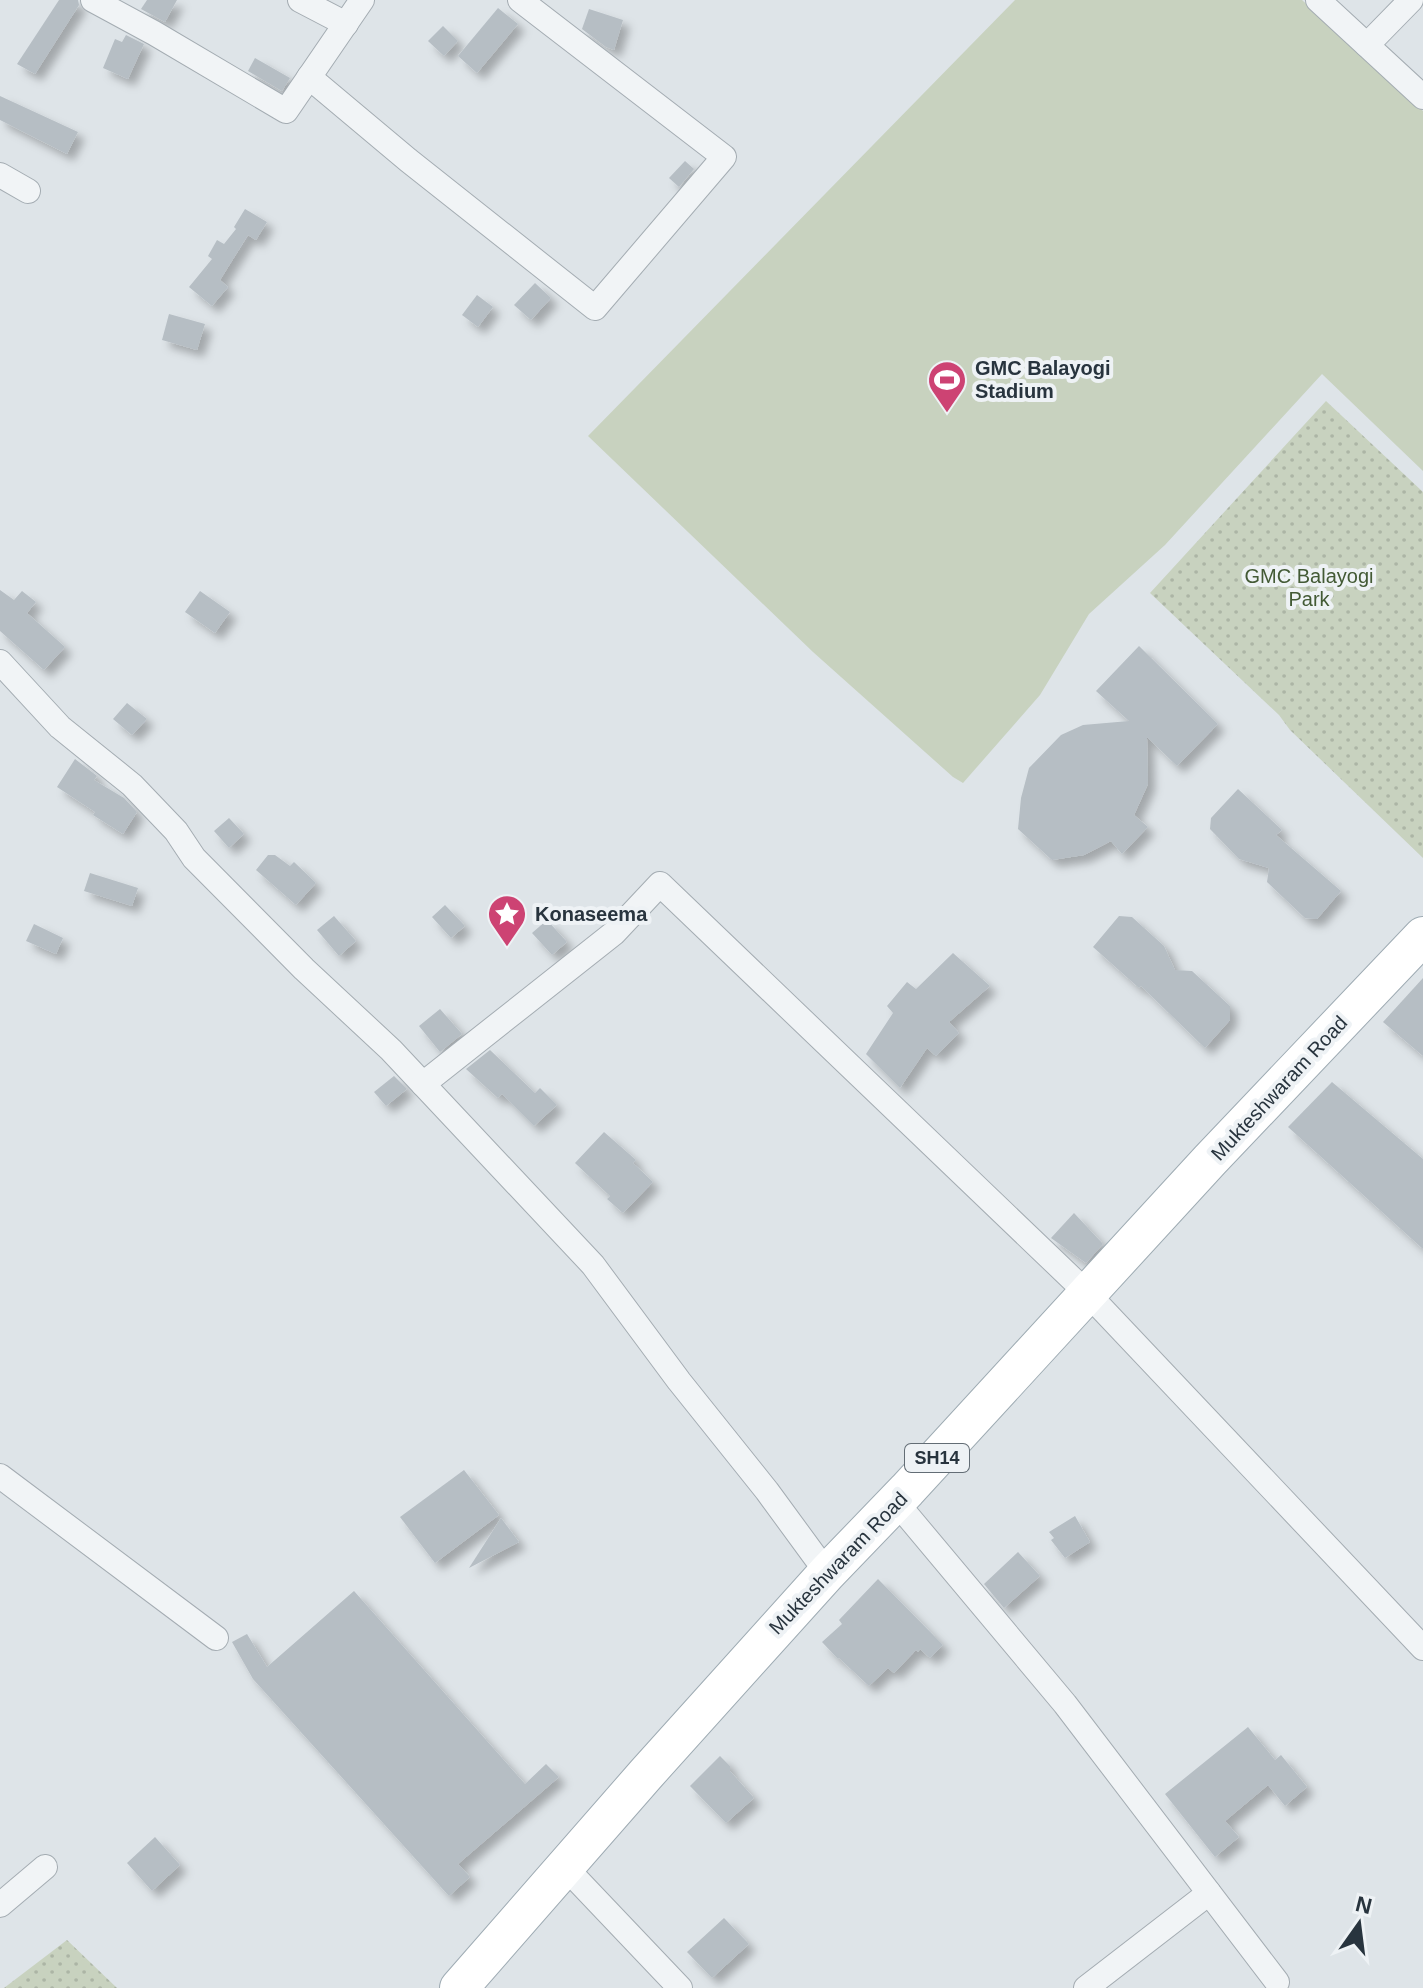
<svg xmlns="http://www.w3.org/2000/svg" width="1423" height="1988" font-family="Arial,sans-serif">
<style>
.grass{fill:#c8d2bf}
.park{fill:url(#park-dots)}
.building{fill:#b6bec4;filter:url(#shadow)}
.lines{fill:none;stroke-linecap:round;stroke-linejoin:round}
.minor-casing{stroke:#a4acb2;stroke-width:26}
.primary-casing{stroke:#9eabb3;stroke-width:40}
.minor{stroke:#f1f4f6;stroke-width:24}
.primary{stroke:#fff;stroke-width:38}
.labels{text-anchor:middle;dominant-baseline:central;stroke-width:8;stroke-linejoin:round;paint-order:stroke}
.shield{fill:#eef2f5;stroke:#636d75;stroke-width:2}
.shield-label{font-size:18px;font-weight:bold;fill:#28343e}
.poi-label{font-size:20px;font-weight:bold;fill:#28343e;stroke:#eef2f5;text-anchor:start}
.park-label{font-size:20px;fill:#435a35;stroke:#eef2f5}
.street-label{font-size:20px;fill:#28343e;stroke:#eef2f5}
</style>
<defs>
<pattern id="park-dots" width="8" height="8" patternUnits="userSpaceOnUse" patternTransform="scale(2)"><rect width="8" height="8" fill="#c8d2bf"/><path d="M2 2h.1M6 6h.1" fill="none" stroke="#acb5a5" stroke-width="1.8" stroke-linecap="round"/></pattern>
<filter id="shadow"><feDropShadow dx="7" dy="7" stdDeviation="4" flood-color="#0004"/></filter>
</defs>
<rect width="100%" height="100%" fill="#dee4e8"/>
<path class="grass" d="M1015,0H1302L1423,111V471L1322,374L1165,545L1089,614L1040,695L963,783L953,777L813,652L588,436Z"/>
<g class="park">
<path d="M1326,401L1423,492V858L1290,730L1279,715L1150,593Z"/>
<path d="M67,1940L117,1988H4Z"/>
</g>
<g class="building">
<path d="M59,0H78L79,5L35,74L17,64Z"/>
<path d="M147,0H177L165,22L141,9Z"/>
<path d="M498,8L518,24L477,73L458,56Z"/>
<path d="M589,9L623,20L614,50L606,47L582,29Z"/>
<path d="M443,26L458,41L444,56L428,41Z"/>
<path d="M126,35L144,44L128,79L103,68L115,39L122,42Z"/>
<path d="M255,58L290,78L282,91L248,71Z"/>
<path d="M0,96L78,132L67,154L0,120Z"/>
<path d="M685,161L694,169L679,187L669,178Z"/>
<path d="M245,209L267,222L256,240L248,235L220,280L228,287L212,306L189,287L212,259L208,256L217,240L224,244L236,229L234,227Z"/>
<path d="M535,283L551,298L531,320L514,305Z"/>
<path d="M477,295L493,307L478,327L462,315Z"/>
<path d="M169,314L205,324L197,350L162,340Z"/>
<path d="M0,590L14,600L22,591L36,602L27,613L65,647L44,670L0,631Z"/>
<path d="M200,591L230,612L215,633L185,612Z"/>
<path d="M1139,646L1218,724L1177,766L1147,737L1148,784L1134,815L1148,827L1122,854L1111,841L1084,855L1052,860L1018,829L1021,798L1029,768L1061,735L1083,725L1129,721L1096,691Z"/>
<path d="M127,703L147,719L132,735L113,719Z"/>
<path d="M75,759L97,776L94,780L124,798L137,812L123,834L93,815L95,812L57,787Z"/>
<path d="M1238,789L1282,830L1276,835L1341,891L1317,919L1305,918L1267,882L1269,868L1239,859L1210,829L1211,818Z"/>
<path d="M229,818L244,834L229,848L214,831Z"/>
<path d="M268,855H275L290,866L294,862L316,883L296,905L256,870Z"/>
<path d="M90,873L138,888L132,906L84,891Z"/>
<path d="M445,905L465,926L451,938L432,917Z"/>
<path d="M334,916L356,941L339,956L317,930Z"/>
<path d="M1119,916L1132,917L1164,946L1175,970L1192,971L1230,1006V1020L1205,1048L1141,986L1139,988L1093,947Z"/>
<path d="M547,920L567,942L552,955L532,933Z"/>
<path d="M34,924L63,938L56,954L26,941Z"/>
<path d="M953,953L990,986L949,1022L959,1033L936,1056L927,1048L900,1088L866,1054L893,1013L887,1006L907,982L916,989Z"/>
<path d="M1423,978V1056L1383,1022Z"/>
<path d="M440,1009L462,1034L440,1052L419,1026Z"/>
<path d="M490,1050L535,1093L540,1088L557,1105L534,1126L502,1094L498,1098L466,1069Z"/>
<path d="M394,1076L407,1089L386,1106L374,1092Z"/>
<path d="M1332,1082L1423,1159V1249L1288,1127Z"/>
<path d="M604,1132L636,1160L633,1163L653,1182L623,1213L607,1199L610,1196L575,1163Z"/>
<path d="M1074,1213L1103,1244L1086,1263L1051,1238Z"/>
<path d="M464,1470L499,1515L435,1563L400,1517Z"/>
<path d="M1075,1516L1090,1542L1065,1558L1051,1540L1054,1538L1049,1532Z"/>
<path d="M501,1518L519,1542L469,1568Z"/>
<path d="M1018,1552L1040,1576L1004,1608L984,1584Z"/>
<path d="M878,1579L943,1645L930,1658L920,1649L918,1652L916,1650L894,1673L888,1668L869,1686L839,1658L838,1659L822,1642L842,1624L839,1620Z"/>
<path d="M354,1591L525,1784L546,1764L559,1777L458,1864L470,1877L449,1896L253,1679L232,1642L247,1634L267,1667Z"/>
<path d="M1248,1727L1275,1760L1281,1755L1307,1787L1285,1806L1268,1785L1225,1821L1239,1837L1215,1857L1165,1794Z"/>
<path d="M720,1756L730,1766V1771L754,1798L726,1823L690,1786Z"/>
<path d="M155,1837L180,1865L152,1891L127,1863Z"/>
<path d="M724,1918L749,1944L712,1978L687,1952Z"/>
</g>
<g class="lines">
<defs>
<g id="minor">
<path d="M93,0L154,33L286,111L362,0"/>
<path d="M300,0L346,24"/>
<path d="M1318,0L1423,97"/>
<path d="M1367,45L1411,0"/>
<path d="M309,77L408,160L595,308L724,157L520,0"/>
<path d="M0,175L28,191"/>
<path d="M0,662L60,727L132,785L176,831L194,858L304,969L391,1050L593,1265L679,1381L767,1491L827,1573"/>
<path d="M423,1084L614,933L660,884L1088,1294L1423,1648"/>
<path d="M0,1476L216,1638"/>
<path d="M896,1502L1065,1704L1277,1982"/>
<path d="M565,1867L680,1988"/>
<path d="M0,1905L45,1867"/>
<path d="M1086,1988L1209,1893"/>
</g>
<path id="primary" d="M459,1988L646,1774L827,1573L907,1490L1210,1160L1423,936"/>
</defs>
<use href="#minor" class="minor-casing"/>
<use href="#primary" class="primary-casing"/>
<use href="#minor" class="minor"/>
<use href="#primary" class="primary"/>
</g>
<defs>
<symbol id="stadium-pin" viewBox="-11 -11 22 30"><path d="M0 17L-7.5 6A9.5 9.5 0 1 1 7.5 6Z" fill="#cd4373" stroke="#eef2f5"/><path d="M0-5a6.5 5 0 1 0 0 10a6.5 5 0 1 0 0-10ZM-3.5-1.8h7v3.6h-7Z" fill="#fff"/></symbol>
<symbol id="sight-pin" viewBox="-11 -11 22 30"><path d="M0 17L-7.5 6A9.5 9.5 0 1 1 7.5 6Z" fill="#cd4373" stroke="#eef2f5"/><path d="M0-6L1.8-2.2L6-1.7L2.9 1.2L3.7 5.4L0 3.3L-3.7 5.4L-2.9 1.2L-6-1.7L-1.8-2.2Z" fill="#fff"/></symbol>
</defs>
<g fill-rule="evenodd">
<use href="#stadium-pin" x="925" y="358" width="44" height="60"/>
<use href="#sight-pin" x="485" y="892" width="44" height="60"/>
</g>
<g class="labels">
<rect class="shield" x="905" y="1444" width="64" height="28" rx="6"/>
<g class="shield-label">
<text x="937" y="1458">SH14</text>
</g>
<g class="poi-label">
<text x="975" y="368">GMC Balayogi<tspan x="975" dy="23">Stadium</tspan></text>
<text x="535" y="914">Konaseema</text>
</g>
<g class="park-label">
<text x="1309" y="576">GMC Balayogi<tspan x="1309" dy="23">Park</tspan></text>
</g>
<g class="street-label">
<text transform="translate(1279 1088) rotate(-47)">Mukteshwaram Road</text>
<text transform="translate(838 1563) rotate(-46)">Mukteshwaram Road</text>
</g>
</g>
<g transform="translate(1359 1924) rotate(14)" stroke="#eef2f5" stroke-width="6" paint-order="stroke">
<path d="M0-6L14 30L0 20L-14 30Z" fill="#28343e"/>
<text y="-12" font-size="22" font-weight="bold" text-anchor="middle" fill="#28343e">N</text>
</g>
</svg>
